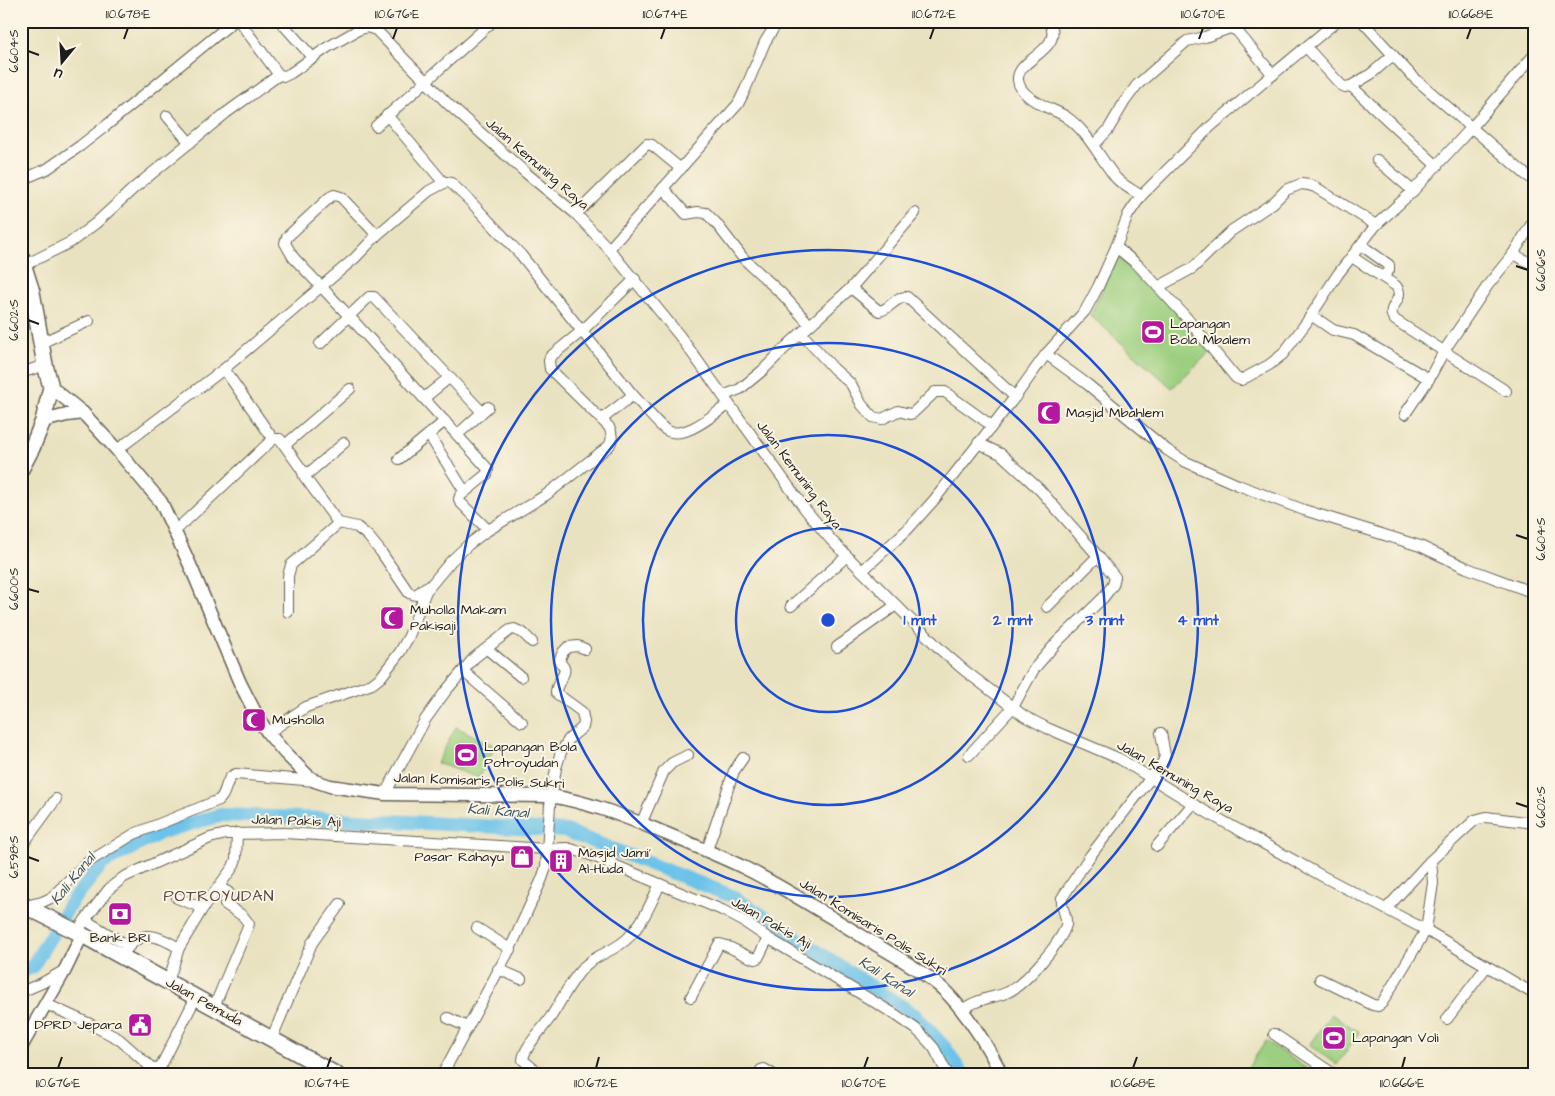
<svg xmlns="http://www.w3.org/2000/svg" width="1555" height="1096" font-family="'Architects Daughter',sans-serif">
<style>
.green{fill:#9ccf7f;stroke:#5c764e}
.lines{fill:none;stroke-linecap:round;stroke-linejoin:round}
.river{stroke:#6cc2e9;stroke-width:14}
.minor-casing{stroke:#646155;stroke-width:12}
.major-casing{stroke:#646155;stroke-width:15}
.highway-casing{stroke:#646155;stroke-width:18}
.minor{stroke:#fff;stroke-width:10}
.major{stroke:#fff;stroke-width:12}
.highway{stroke:#fff;stroke-width:15}
.ticks{fill:none;stroke:#1c1c1c;stroke-width:2}
.ring{fill:none;stroke:#1d4ed8;stroke-width:2.5}
.labels{text-anchor:middle;dominant-baseline:central;stroke-width:4;stroke-linejoin:round;paint-order:stroke}
.street-label{font-size:14px;fill:#1c1c1c;stroke:#fcf5e5}
.poi-label{font-size:14px;fill:#1c1c1c;stroke:#fcf5e5;text-anchor:start}
.water-label{font-size:15px;font-style:italic;fill:#385664;stroke:#fcf5e5}
.quarter-label{font-size:16px;letter-spacing:1px;fill:#5b4945;stroke:#fcf5e5}
.centre{fill:#1d4ed8;stroke:#fcf5e5;stroke-width:2.5}
.ring-label{font-size:15px;text-anchor:middle;font-weight:bold;fill:#1d4ed8;stroke:#fcf5e5;stroke-width:4;stroke-linejoin:round;paint-order:stroke}
.neatline{fill:none;stroke:#1c1c1c;stroke-width:2}
.ticks-label{font-size:12px;text-anchor:middle;fill:#1c1c1c}
</style>
<rect width="100%" height="100%" fill="#fcf5e5"/>
<filter id="ink" filterUnits="userSpaceOnUse"><feTurbulence type="fractalNoise" baseFrequency=".02" numOctaves="2"/><feDisplacementMap in="SourceGraphic" scale="10" xChannelSelector="R" yChannelSelector="G"/><feConvolveMatrix kernelMatrix="1 2 1 2 8 2 1 2 1" color-interpolation-filters="sRGB"/></filter>
<filter id="wash" filterUnits="userSpaceOnUse"><feTurbulence type="fractalNoise" baseFrequency=".0096" numOctaves="4" result="noise"/><feDisplacementMap in="SourceGraphic" scale="20" xChannelSelector="R" yChannelSelector="G"/><feGaussianBlur stdDeviation="1.12" result="paint"/><feColorMatrix in="noise" values="0 0 0 0 0 0 0 0 0 0 0 0 0 0 0 0 0 1.4 0 .05"/><feComposite in="paint" operator="in"/></filter>
<g filter="url(#wash)">
<rect width="100%" height="100%" fill="#e9e2c0"/>
<g class="green">
<path d="M1121,251L1213,349L1172,388L1090,315Z"/>
<path d="M456,727L495,746L479,778L437,763Z"/>
<path d="M1331,1014L1359,1032L1337,1065L1309,1045Z"/>
<path d="M1266,1041L1310,1071L1308,1075H1243Z"/>
</g>
<g class="lines">
<path class="river" d="M21,972L32,967L72,901L103,863L162,832L221,815L410,822L566,831L732,896L915,1015L946,1049L963,1075"/>
</g>
</g>
<g filter="url(#ink)">
<g class="lines">
<defs>
<g id="minor">
<path d="M239,21L279,75L285,76L291,73L328,47L358,30L367,27L376,30L448,104L526,173L576,214L609,249L679,335L805,509L831,540L942,651L964,670L1024,716L1047,728L1120,759L1208,813L1324,877L1426,930L1534,994"/>
<path d="M280,21L313,58"/>
<path d="M1049,21C1066,51 1016,58 1018,80C1020,99 1051,108 1065,116C1088,131 1099,157 1116,178C1122,185 1133,190 1141,196"/>
<path d="M1362,21L1411,75L1525,174L1534,180"/>
<path d="M1307,48L1341,85L1345,87L1351,86L1437,166"/>
<path d="M1351,86L1371,74L1393,55"/>
<path d="M387,115L443,182"/>
<path d="M167,116L190,143"/>
<path d="M376,126L493,21"/>
<path d="M1094,145L1108,130L1125,101L1137,85L1187,41L1205,37L1230,28L1237,31L1273,75"/>
<path d="M1377,160L1413,191"/>
<path d="M21,180L47,169L80,146L107,125L234,21"/>
<path d="M663,188L686,214L698,212L706,213L716,223L743,258L782,294L810,325"/>
<path d="M576,214L647,144L652,145L681,169"/>
<path d="M377,235L341,197L334,195L330,197L287,237L285,243L293,257L349,316L488,469L487,474L460,496L459,499L460,502L488,530"/>
<path d="M1361,245L1389,265V270L1383,277"/>
<path d="M1116,247L1138,265L1185,316L1236,378L1241,380L1269,365L1283,354L1306,323L1338,274L1376,225L1413,191L1472,127L1534,55"/>
<path d="M609,249L738,104L745,90L765,42L778,21"/>
<path d="M1513,254L1534,265"/>
<path d="M1352,257L1396,286C1407,300 1383,307 1395,320L1506,391"/>
<path d="M23,266L71,242L96,223L134,188L226,113L279,75"/>
<path d="M1158,287L1193,268L1231,231L1273,203L1286,190L1301,184L1309,185L1315,187L1376,225"/>
<path d="M851,288L879,311C890,310 895,296 907,297L1015,397"/>
<path d="M1311,315L1333,330L1354,335L1429,379"/>
<path d="M801,333L834,369L851,384L862,405L873,417L882,419L898,411L910,414L913,413L935,392H945L992,426"/>
<path d="M41,343L89,321"/>
<path d="M320,344L369,297H374L482,412"/>
<path d="M1046,354L1087,384L1167,450L1184,461L1238,485L1304,510L1420,546L1467,568L1534,593"/>
<path d="M224,369L273,439"/>
<path d="M21,373L45,365"/>
<path d="M723,396L740,389L762,371L790,343L851,288L915,213"/>
<path d="M424,398L450,377"/>
<path d="M1405,414L1429,379L1444,351L1488,285L1513,254L1534,220"/>
<path d="M602,419L633,395C642,404 656,423 666,430C684,441 714,414 729,404"/>
<path d="M429,435L465,492"/>
<path d="M457,435L488,407"/>
<path d="M978,443L1001,454L1039,489L1098,556"/>
<path d="M285,445L350,389"/>
<path d="M117,450L224,369L355,258L377,235L429,191L446,182L451,183L469,200L521,255L633,395"/>
<path d="M399,459L445,421"/>
<path d="M302,470L304,476L336,520L339,523L357,527L368,536L381,552L409,593L416,595L426,587"/>
<path d="M175,531L273,439H280L302,470L304,472H310L344,443"/>
<path d="M862,571L908,529L934,500L1015,397L1046,354L1085,311L1098,287L1116,247L1128,215L1141,196L1210,127L1337,21"/>
<path d="M791,606L847,556"/>
<path d="M288,612V576L291,565L339,523"/>
<path d="M837,647L896,605"/>
<path d="M487,649L521,677"/>
<path d="M463,671L522,722"/>
<path d="M268,733L306,707L372,684L381,677L400,652L409,636L426,591L451,561L468,545L485,532L546,495L609,446C613,440 612,433 609,427L550,369L549,361L550,357L582,331L635,279"/>
<path d="M969,755L1013,707L1034,669L1058,641L1103,598L1113,585L1115,577L1098,556L1047,607"/>
<path d="M385,794L425,720L445,692L474,658L510,630L514,629L523,633L532,642"/>
<path d="M641,824L664,771L672,763L688,755"/>
<path d="M1157,846L1193,804"/>
<path d="M21,847L56,799"/>
<path d="M707,850L734,771L743,758"/>
<path d="M25,906L42,902L51,898L85,864L134,834L219,800C228,793 224,778 236,774L315,781"/>
<path d="M203,908L233,867L236,859L237,833"/>
<path d="M1387,908L1429,862L1475,820L1486,817L1534,823"/>
<path d="M85,920L128,946"/>
<path d="M477,928L510,949"/>
<path d="M77,932L85,920L109,889L124,877L210,838L226,834L285,833L547,849L567,848L588,854L722,910L743,921L768,938L896,1015L916,1029L925,1038L934,1048L948,1075"/>
<path d="M121,957C139,929 153,932 179,948"/>
<path d="M498,969L521,979"/>
<path d="M1320,979L1373,1005L1378,1006L1382,1003L1426,930L1433,883L1431,861"/>
<path d="M168,982L179,948L203,908L177,898"/>
<path d="M21,992L42,983L65,970"/>
<path d="M691,997L719,944C730,945 744,957 756,959L758,958L768,938"/>
<path d="M46,1004L90,1024L119,1039L153,1069H155L159,1068"/>
<path d="M214,1007L249,924L243,916L225,904L228,892L219,887"/>
<path d="M961,1010C968,1006 974,1002 982,1000C990,997 1000,996 1008,992C1025,984 1061,943 1066,925C1068,916 1060,908 1062,898L1090,856L1163,762L1165,755L1161,733"/>
<path d="M448,1018L467,1027"/>
<path d="M1447,1019L1487,966"/>
<path d="M1274,1034L1335,1075"/>
<path d="M271,1040L312,943L340,904"/>
<path d="M157,1074L196,997"/>
<path d="M442,1075L510,949L542,879L546,867L550,805L556,768L561,752L569,739L583,727L584,722L582,712L556,693C555,684 567,674 564,668C563,665 560,663 559,661L563,652L568,647L578,646L585,649"/>
<path d="M536,1075L535,1070L523,1060C524,1047 542,1030 550,1018C561,1002 572,977 587,964C600,953 617,950 629,937C644,921 651,903 660,884"/>
<path d="M759,1075L761,1070L764,1069L774,1075"/>
</g>
<g id="major">
<path d="M51,387L83,413L117,450L161,502L190,565L240,683L258,718L268,733L285,753L307,775L315,781L330,786L385,794L551,796C587,802 621,815 655,829C686,842 716,854 745,868C785,888 822,912 860,935C886,951 923,970 945,991C967,1013 988,1047 1002,1075"/>
<path d="M43,421L67,415L83,413"/>
<path d="M21,1047L65,970L82,935"/>
</g>
<g id="highway">
<path d="M21,257L32,292L45,365L51,387L43,421L32,448L21,469"/>
<path d="M21,904L77,932L337,1075"/>
</g>
</defs>
<use href="#minor" class="minor-casing"/>
<use href="#major" class="major-casing"/>
<use href="#highway" class="highway-casing"/>
<use href="#minor" class="minor"/>
<use href="#major" class="major"/>
<use href="#highway" class="highway"/>
</g>
</g>
<path class="ticks" d="M124,39L128,28M393,39L397,28M661,39L665,28M930,39L934,28M1199,39L1203,28M1467,39L1471,28M28,51L39,55M1516,266L1528,270M28,320L39,324M1516,535L1528,539M28,589L39,592M1516,803L1528,807M28,857L39,861M58,1068L62,1057M327,1068L331,1057M596,1068L599,1057M864,1068L868,1057M1133,1068L1137,1057M1402,1068L1405,1057"/>
<g class="ring">
<circle cx="828" cy="620" r="92"/>
<circle cx="828" cy="620" r="185"/>
<circle cx="828" cy="620" r="277"/>
<circle cx="828" cy="620" r="370"/>
</g>
<defs>
<symbol id="stadium-square" viewBox="-11 -11 22 22"><rect x="-9" y="-9" width="18" height="18" rx="4" fill="#b5179e" stroke="#fcf5e5"/><path d="M0-5a6.5 5 0 1 0 0 10a6.5 5 0 1 0 0-10ZM-3.5-1.8h7v3.6h-7Z" fill="#fff"/></symbol>
<symbol id="mosque-square" viewBox="-11 -11 22 22"><rect x="-9" y="-9" width="18" height="18" rx="4" fill="#b5179e" stroke="#fcf5e5"/><path d="M3.5-4.9A6 6 0 1 0 3.5 4.9A5 5 0 1 1 3.5-4.9Z" fill="#fff"/></symbol>
<symbol id="shop-square" viewBox="-11 -11 22 22"><rect x="-9" y="-9" width="18" height="18" rx="4" fill="#b5179e" stroke="#fcf5e5"/><path d="M-5-2.5h2.3a2.7 3.5 0 0 1 5.4 0H5L5.5 6h-11ZM-1.5-2.5h3a1.5 2.3 0 0 0-3 0Z" fill="#fff"/></symbol>
<symbol id="building-square" viewBox="-11 -11 22 22"><rect x="-9" y="-9" width="18" height="18" rx="4" fill="#b5179e" stroke="#fcf5e5"/><path d="M-4-6H4V6H1V3H-1V6H-4ZM-2.5-4.3h1.7v1.8h-1.7ZM.8-4.3h1.7v1.8H.8ZM-2.5-1h1.7V.8h-1.7ZM.8-1h1.7V.8H.8Z" fill="#fff"/></symbol>
<symbol id="bank-square" viewBox="-11 -11 22 22"><rect x="-9" y="-9" width="18" height="18" rx="4" fill="#b5179e" stroke="#fcf5e5"/><path d="M-6-4H6V4H-6ZM0-2.3a2.3 2.3 0 1 0 0 4.6a2.3 2.3 0 1 0 0-4.6Z" fill="#fff"/></symbol>
<symbol id="civic-square" viewBox="-11 -11 22 22"><rect x="-9" y="-9" width="18" height="18" rx="4" fill="#b5179e" stroke="#fcf5e5"/><path d="M-.6-6.5H3V-4.5H.6V-3L4-1V1h2V6H-6V1h2V-1L-.6-3ZM-1.2 2.5V6h2.4V2.5Z" fill="#fff"/></symbol>
</defs>
<g fill-rule="evenodd">
<use href="#stadium-square" x="1139" y="318" width="28" height="28"/>
<use href="#mosque-square" x="1035" y="399" width="28" height="28"/>
<use href="#mosque-square" x="378" y="604" width="28" height="28"/>
<use href="#mosque-square" x="240" y="706" width="28" height="28"/>
<use href="#stadium-square" x="452" y="741" width="28" height="28"/>
<use href="#shop-square" x="508" y="843" width="28" height="28"/>
<use href="#building-square" x="547" y="847" width="28" height="28"/>
<use href="#bank-square" x="106" y="900" width="28" height="28"/>
<use href="#civic-square" x="126" y="1011" width="28" height="28"/>
<use href="#stadium-square" x="1320" y="1024" width="28" height="28"/>
</g>
<g class="labels">
<g class="street-label">
<text transform="translate(537 164) rotate(41)">Jalan Kemuning Raya</text>
<text transform="translate(799 475) rotate(53)">Jalan Kemuning Raya</text>
<text transform="translate(1175 777) rotate(30)">Jalan Kemuning Raya</text>
<text transform="translate(479 781) rotate(2)">Jalan Komisaris Polis Sukri</text>
<text transform="translate(296 821) rotate(2)">Jalan Pakis Aji</text>
<text transform="translate(771 923) rotate(30)">Jalan Pakis Aji</text>
<text transform="translate(873 927) rotate(32)">Jalan Komisaris Polis Sukri</text>
<text transform="translate(204 1002) rotate(29)">Jalan Pemuda</text>
</g>
<g class="poi-label">
<text x="1170" y="324">Lapangan<tspan x="1170" dy="16">Bola Mbalem</tspan></text>
<text x="1066" y="413">Masjid Mbahlem</text>
<text x="410" y="610">Muholla Makam<tspan x="410" dy="16">Pakisaji</tspan></text>
<text x="272" y="720">Musholla</text>
<text x="484" y="747">Lapangan Bola<tspan x="484" dy="16">Potroyudan</tspan></text>
<text x="578" y="853">Masjid Jami'<tspan x="578" dy="16">Al-Huda</tspan></text>
<text x="504" y="857" text-anchor="end">Pasar Rahayu</text>
<text x="120" y="938" text-anchor="middle">Bank BRI</text>
<text x="122" y="1025" text-anchor="end">DPRD Jepara</text>
<text x="1352" y="1038">Lapangan Voli</text>
</g>
<g class="water-label">
<text transform="translate(498 811) rotate(4)">Kali Kanal</text>
<text transform="translate(73 879) rotate(-51)">Kali Kanal</text>
<text transform="translate(886 977) rotate(33)">Kali Kanal</text>
</g>
<g class="quarter-label">
<text x="219" y="896">POTROYUDAN</text>
</g>
</g>
<circle cx="828" cy="620" r="8" class="centre"/>
<g class="ring-label">
<text x="920" y="625">1 mnt</text>
<text x="1013" y="625">2 mnt</text>
<text x="1105" y="625">3 mnt</text>
<text x="1198" y="625">4 mnt</text>
</g>
<rect width="1555" height="1096" fill="none" stroke="#fcf5e5" stroke-width="55"/>
<g transform="translate(62 62) rotate(198)" stroke="#fcf5e5" stroke-width="4" paint-order="stroke">
<path d="M0-4L9 19L0 12L-9 19Z" fill="#1c1c1c"/>
<text y="-8" font-size="14" font-weight="bold" text-anchor="middle" fill="#1c1c1c">U</text>
</g>
<rect x="28" y="28" width="1500" height="1040" class="neatline"/>
<g class="ticks-label">
<text x="128" y="18">110.678°E</text>
<text x="397" y="18">110.676°E</text>
<text x="665" y="18">110.674°E</text>
<text x="934" y="18">110.672°E</text>
<text x="1203" y="18">110.670°E</text>
<text x="1471" y="18">110.668°E</text>
<text transform="translate(14 51) rotate(-90)" y="4">6.604°S</text>
<text transform="translate(1541 270) rotate(-90)" y="4">6.606°S</text>
<text transform="translate(14 320) rotate(-90)" y="4">6.602°S</text>
<text transform="translate(1541 539) rotate(-90)" y="4">6.604°S</text>
<text transform="translate(14 589) rotate(-90)" y="4">6.600°S</text>
<text transform="translate(1541 807) rotate(-90)" y="4">6.602°S</text>
<text transform="translate(14 857) rotate(-90)" y="4">6.598°S</text>
<text x="58" y="1087">110.676°E</text>
<text x="327" y="1087">110.674°E</text>
<text x="596" y="1087">110.672°E</text>
<text x="864" y="1087">110.670°E</text>
<text x="1133" y="1087">110.668°E</text>
<text x="1402" y="1087">110.666°E</text>
</g>
</svg>
